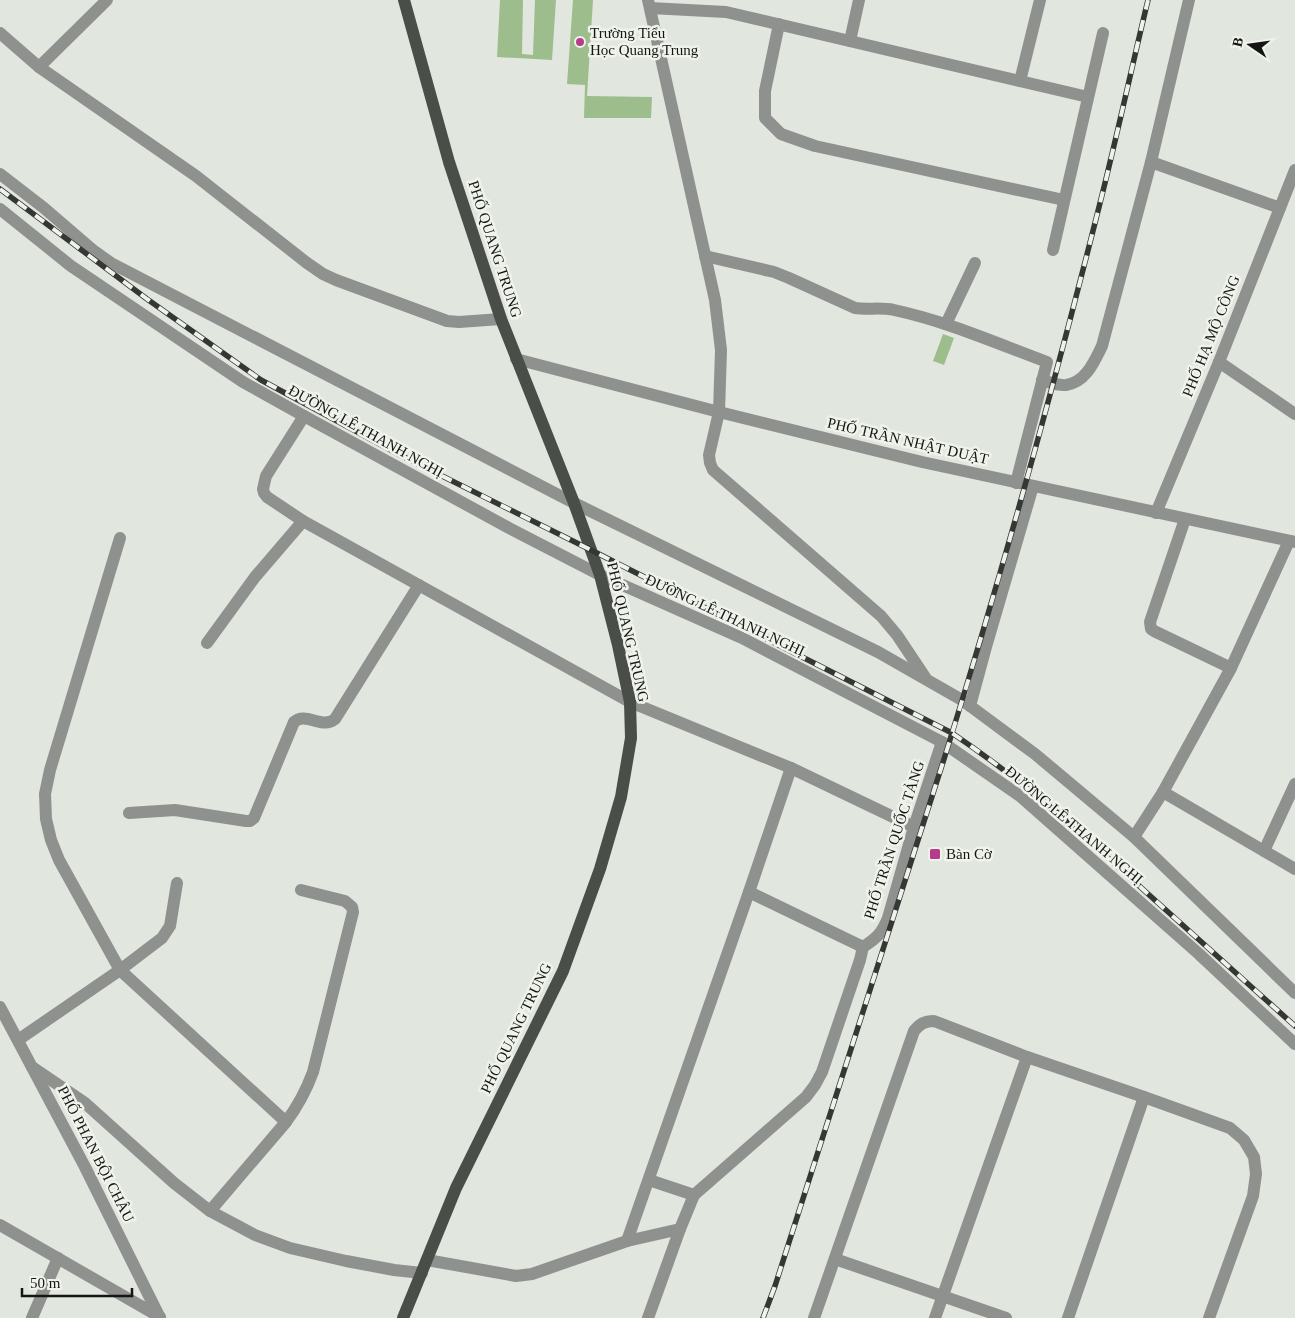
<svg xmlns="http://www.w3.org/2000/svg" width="1295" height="1318" font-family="'Times New Roman',serif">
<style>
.building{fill:#9dbe8c}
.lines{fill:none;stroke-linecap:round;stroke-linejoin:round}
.minor{stroke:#8f918e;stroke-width:12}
.tertiary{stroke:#8f918e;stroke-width:12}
.primary{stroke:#4a4e49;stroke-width:12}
.rail-casing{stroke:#353734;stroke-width:5.5}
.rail{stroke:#eff3ec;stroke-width:4;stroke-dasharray:11;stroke-linecap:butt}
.poi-dot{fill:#b83b8b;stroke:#eff3ec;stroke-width:2}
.labels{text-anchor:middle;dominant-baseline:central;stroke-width:5;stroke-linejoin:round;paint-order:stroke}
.poi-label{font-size:15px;fill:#151614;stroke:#eff3ec;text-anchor:start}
.street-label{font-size:15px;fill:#151614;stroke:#eff3ec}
</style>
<rect width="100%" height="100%" fill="#e1e6df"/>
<g class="building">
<path d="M500,0H523L522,54L533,55L535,0H556L552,60L497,57Z"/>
<path d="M573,0H593L587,96L652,97L651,118H584L585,85L567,84Z"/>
<path d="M943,334L954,338L944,365L933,361Z"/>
</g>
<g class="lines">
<g class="minor">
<path d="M648,0L715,300L721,350L719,412L709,455L710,463L713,470L881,616L897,635L925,677"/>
<path d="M650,8L726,12L1088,97"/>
<path d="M779,24L765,91V118L781,134L815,146L1064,200"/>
<path d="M0,33L39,67L196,176L307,263L323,274L336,280L447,321L459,322L501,319"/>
<path d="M850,41L859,0"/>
<path d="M39,67L107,0"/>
<path d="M1020,81L1040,0"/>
<path d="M1151,162L1280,208"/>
<path d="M0,174L44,208L94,251L111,263L574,503L878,652L962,700L1035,754L1134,837L1295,993"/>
<path d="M0,209L71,266L243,382L304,416L509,528L600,575L742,638L942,742L1020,796L1199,954L1295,1044"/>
<path d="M1053,250L1103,33"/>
<path d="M705,256L774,272L789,278L855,308C868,310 881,307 894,310C946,321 996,343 1047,362L1016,483"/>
<path d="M946,324L975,263"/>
<path d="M516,359L719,412L922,462L1295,542"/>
<path d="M1219,362L1295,414"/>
<path d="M1042,380C1049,382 1058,386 1066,385C1086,382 1094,362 1102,346L1151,162L1189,0"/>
<path d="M304,416L266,476L263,489L264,493L267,497L303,521L630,702L791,768L914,827"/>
<path d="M1156,513L1219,362L1295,170"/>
<path d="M1185,519L1150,622L1151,629L1154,631L1231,668"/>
<path d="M120,538L50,770L45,794L46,819L51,840L59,860L120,970L286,1122"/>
<path d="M207,643L255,577L303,521"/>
<path d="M970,706L986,647L1033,486"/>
<path d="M1163,792L1295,869"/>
<path d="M129,813L175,810L246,821H250L254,818L294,722C306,711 322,730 335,719L419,585"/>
<path d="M1134,837L1163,792L1231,668L1289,541"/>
<path d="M1264,851L1295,784"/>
<path d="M749,892L863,947"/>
<path d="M18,1040L120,970L162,938L170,926L177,883"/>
<path d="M32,1067L85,1103L174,1183L210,1211L255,1235L290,1248L346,1261L394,1270L422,1273"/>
<path d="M649,1180L694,1195"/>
<path d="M210,1211L286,1122C298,1106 306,1091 313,1072L353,912L352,907L345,901L301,890"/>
<path d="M0,1225L160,1317"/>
<path d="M627,1241L749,892L791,768"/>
<path d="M835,1259L1006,1318"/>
<path d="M427,1260L516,1276L532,1274L627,1241L680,1229"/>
<path d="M32,1318L58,1258"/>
<path d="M648,1318L680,1229L694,1195L806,1097L815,1085L822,1072L860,960L863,947C877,938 882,933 888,918L914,827L942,742"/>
<path d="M814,1318L914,1031C920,1024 924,1021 934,1021L1027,1057L1144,1097L1230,1128L1244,1140L1254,1157L1256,1174L1253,1196L1209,1318"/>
<path d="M935,1318L1027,1057"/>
<path d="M1068,1318L1144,1097"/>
</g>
<path class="tertiary" d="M0,1007L85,1167L160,1318"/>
<path class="primary" d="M403,1318L456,1188L563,971L600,869L621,797L631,738L630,702L618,645L600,575L574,503L501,319L449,162L404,0"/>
<defs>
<g id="rail">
<path d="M0,189L147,299L261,380L402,456L591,550L952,733C989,758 1024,785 1058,813L1295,1026"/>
<path d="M763,1318L775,1286L945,756C1001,576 1052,394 1098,211C1116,141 1131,70 1148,0"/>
</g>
</defs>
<use href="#rail" class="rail-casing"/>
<use href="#rail" class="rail"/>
</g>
<g class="poi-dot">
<circle cx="580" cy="42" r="5"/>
<rect x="929" y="848" width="12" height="12" rx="2.5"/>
</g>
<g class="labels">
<g class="poi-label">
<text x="590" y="33">Trường Tiểu<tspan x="590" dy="17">Học Quang Trung</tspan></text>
<text x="946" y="854">Bàn Cờ</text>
</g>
<g class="street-label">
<text transform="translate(495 249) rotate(72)">PHỐ QUANG TRUNG</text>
<text transform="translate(1211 336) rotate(-68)">PHỐ HẠ MỘ CÔNG</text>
<text transform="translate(366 431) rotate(29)">ĐƯỜNG LÊ THANH NGHỊ</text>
<text transform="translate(908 441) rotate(13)">PHỐ TRẦN NHẬT DUẬT</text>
<text transform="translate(725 615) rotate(25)">ĐƯỜNG LÊ THANH NGHỊ</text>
<text transform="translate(628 632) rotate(77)">PHỐ QUANG TRUNG</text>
<text transform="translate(1074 825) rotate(40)">ĐƯỜNG LÊ THANH NGHỊ</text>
<text transform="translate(894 840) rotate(-72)">PHỐ TRẦN QUỐC TẢNG</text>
<text transform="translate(516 1028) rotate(-64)">PHỐ QUANG TRUNG</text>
<text transform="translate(96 1154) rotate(63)">PHỐ PHAN BỘI CHÂU</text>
</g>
</g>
<g transform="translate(1250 45) rotate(283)" stroke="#eff3ec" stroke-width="4" paint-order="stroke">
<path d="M0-4L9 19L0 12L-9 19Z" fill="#151614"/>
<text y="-8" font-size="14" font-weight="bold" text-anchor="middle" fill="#151614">B</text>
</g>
<path d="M22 1288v8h110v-8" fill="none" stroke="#151614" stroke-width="2.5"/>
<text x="30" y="1288" font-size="15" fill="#151614" stroke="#eff3ec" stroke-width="4" paint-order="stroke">50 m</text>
</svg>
